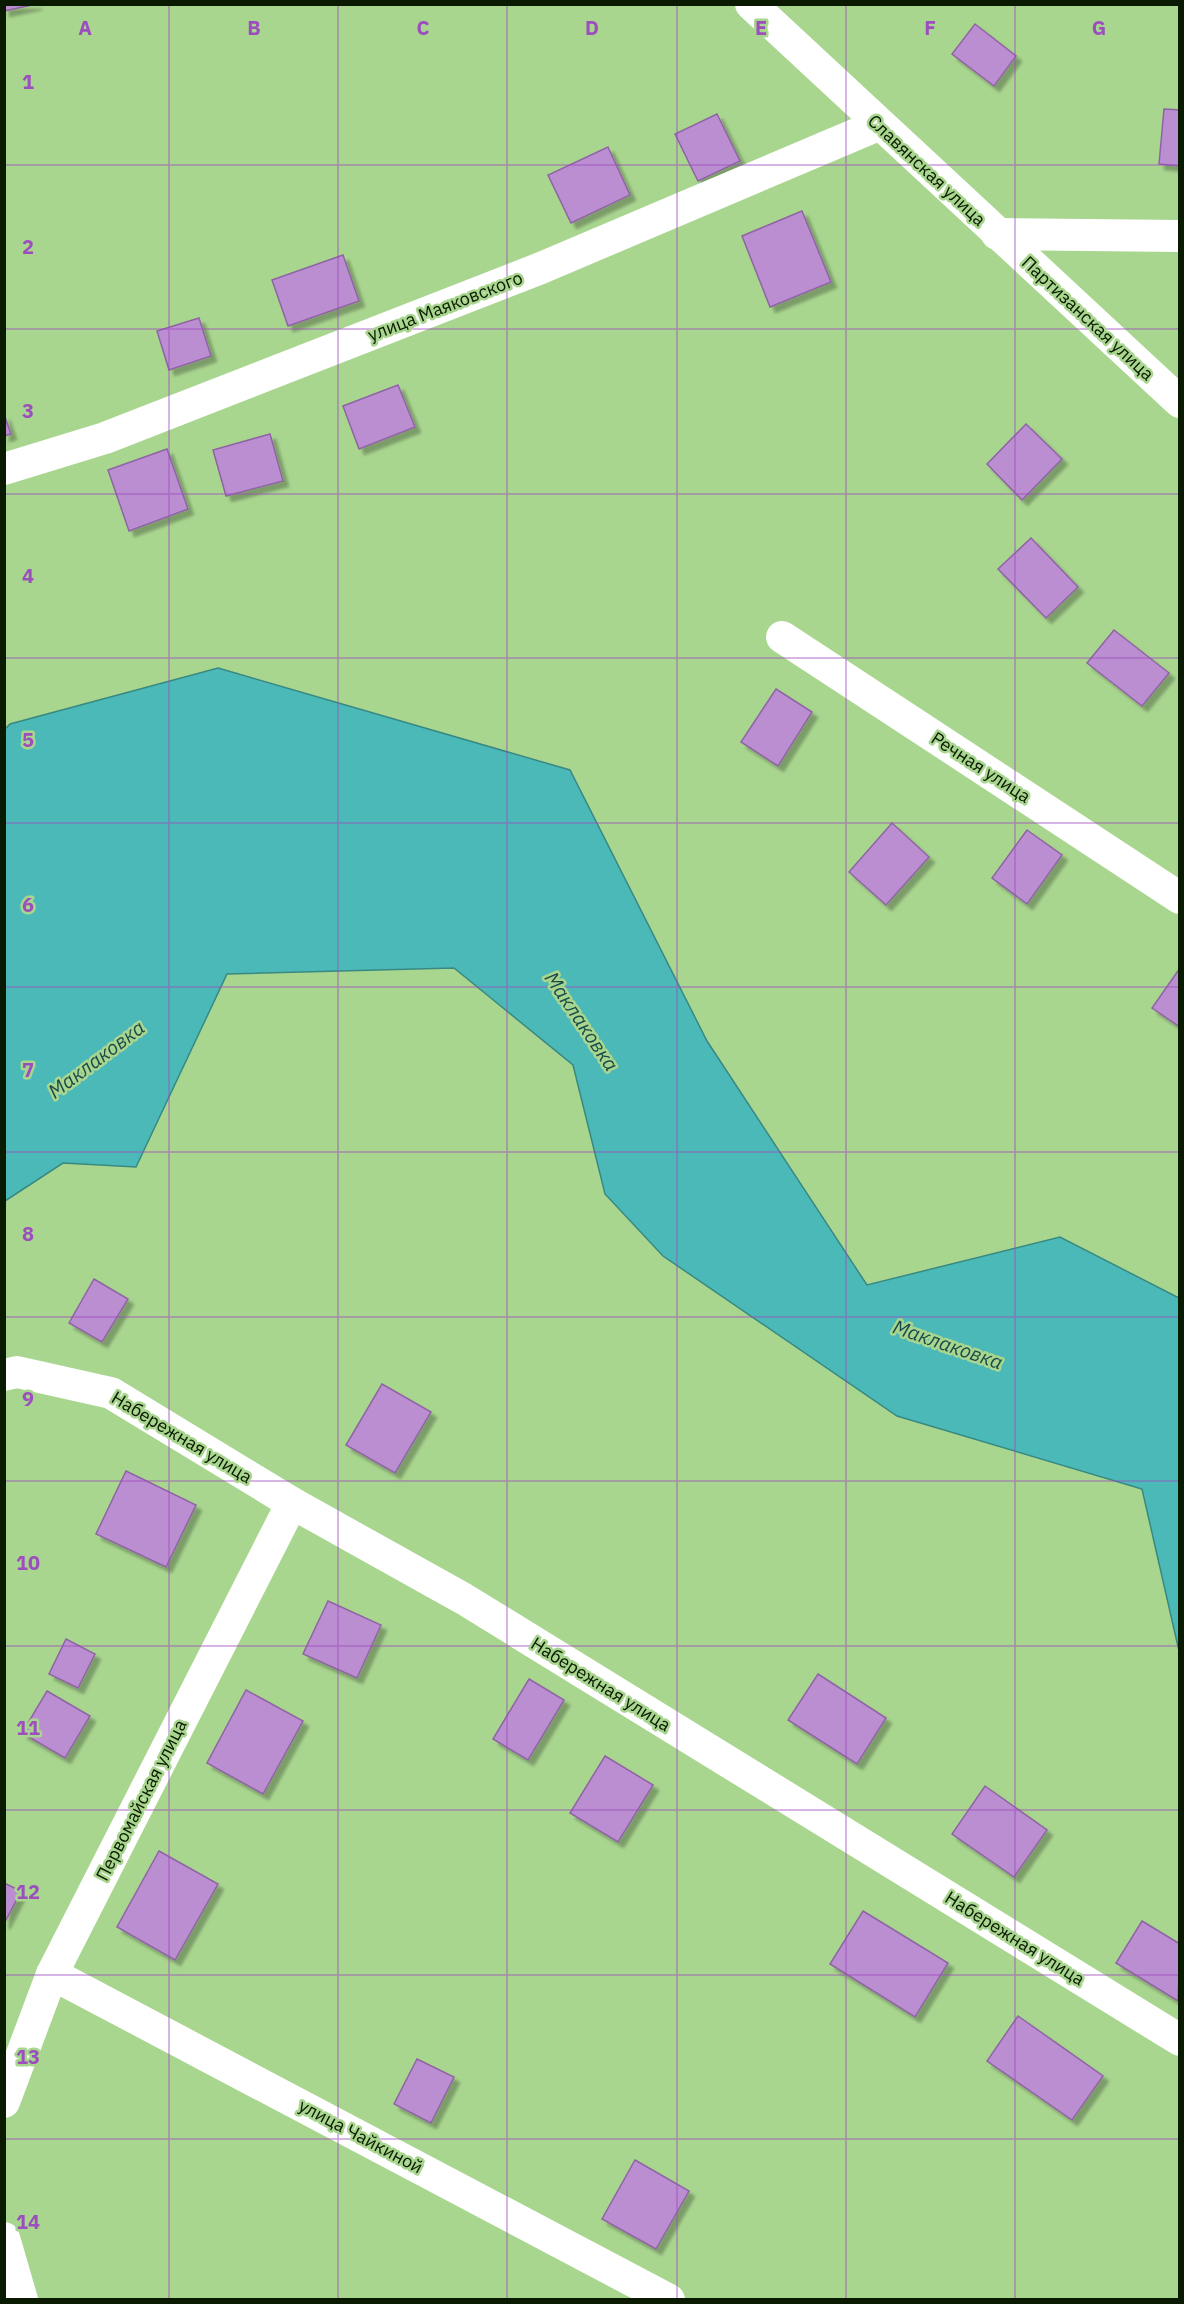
<svg xmlns="http://www.w3.org/2000/svg" width="1184" height="2304" font-family="'IBM Plex Sans',sans-serif">
<style>
.water{fill:#4bb9b8;stroke:#388981;stroke-width:1.5}
.building{fill:#bb8ed1;stroke:#8f64a4;stroke-width:1.5;filter:url(#shadow)}
.lines{fill:none;stroke-linecap:round;stroke-linejoin:round}
.minor{stroke:#fff;stroke-width:32}
.grid{fill:none;stroke:#9c4dbe;stroke-width:1.5;stroke-opacity:0.55}
.labels{text-anchor:middle;dominant-baseline:central;stroke-width:5;stroke-linejoin:round;paint-order:stroke}
.street-label{font-size:18px;fill:#0a1a01;stroke:#a9d68f}
.water-label{font-size:20px;font-style:italic;fill:#1a4b4a;stroke:#a9d68f}
.grid-label{font-size:20px;text-anchor:middle;font-weight:bold;fill:#9c4dbe;stroke:#a9d68f;stroke-width:5;stroke-linejoin:round;paint-order:stroke}
</style>
<defs>
<filter id="shadow"><feDropShadow dx="5.5" dy="5.5" stdDeviation="1.5" flood-color="#0004"/></filter>
</defs>
<rect width="100%" height="100%" fill="#a9d68f"/>
<path class="water" d="M218,668L570,770L707,1041L867,1285L1060,1237L1179,1298V1651L1142,1489L897,1416L663,1256L605,1194L573,1065L454,968L227,974L136,1167L63,1163L5,1201V729L10,724Z"/>
<g class="building">
<path d="M4,4H37L4,11Z"/>
<path d="M975,24L1016,56L994,86L952,54Z"/>
<path d="M1164,109L1180,110V166L1159,164Z"/>
<path d="M717,114L740,161L698,181L675,134Z"/>
<path d="M608,147L630,195L571,223L548,175Z"/>
<path d="M802,211L831,282L770,307L742,236Z"/>
<path d="M343,255L359,301L288,326L272,280Z"/>
<path d="M199,318L211,356L169,370L157,331Z"/>
<path d="M398,385L415,427L359,449L343,406Z"/>
<path d="M4,414L11,434L4,436Z"/>
<path d="M1026,424L1062,459L1022,500L987,464Z"/>
<path d="M270,434L283,481L226,496L213,450Z"/>
<path d="M167,449L188,509L129,531L108,470Z"/>
<path d="M1031,538L1078,587L1046,618L998,569Z"/>
<path d="M1114,630L1169,673L1142,706L1087,663Z"/>
<path d="M776,689L812,712L778,766L741,742Z"/>
<path d="M892,823L929,857L886,905L849,872Z"/>
<path d="M1027,830L1062,855L1027,904L992,878Z"/>
<path d="M1180,968V1027L1152,1008Z"/>
<path d="M94,1279L128,1299L102,1342L69,1323Z"/>
<path d="M382,1384L431,1412L395,1473L346,1445Z"/>
<path d="M126,1471L196,1505L166,1567L96,1534Z"/>
<path d="M328,1601L381,1625L357,1678L303,1654Z"/>
<path d="M66,1639L95,1654L78,1688L49,1674Z"/>
<path d="M818,1674L886,1718L857,1764L788,1720Z"/>
<path d="M529,1679L564,1700L528,1760L493,1739Z"/>
<path d="M246,1690L303,1721L263,1794L207,1763Z"/>
<path d="M47,1691L90,1716L65,1758L22,1733Z"/>
<path d="M605,1756L653,1785L618,1842L570,1813Z"/>
<path d="M985,1786L1047,1830L1014,1877L952,1834Z"/>
<path d="M159,1851L218,1884L175,1960L117,1927Z"/>
<path d="M4,1883L21,1891L4,1924Z"/>
<path d="M863,1911L948,1963L915,2017L830,1964Z"/>
<path d="M1142,1921L1180,1944L1178,2001L1116,1963Z"/>
<path d="M1018,2016L1103,2076L1072,2120L987,2061Z"/>
<path d="M417,2059L454,2077L431,2123L394,2104Z"/>
<path d="M635,2160L689,2191L656,2249L602,2219Z"/>
</g>
<g class="lines">
<g class="minor">
<path d="M751,4L1180,402"/>
<path d="M997,234L1180,236"/>
<path d="M4,469L105,438L541,268L878,125"/>
<path d="M782,637L1180,898"/>
<path d="M4,1375L17,1372L111,1393L292,1503L464,1599L1180,2040"/>
<path d="M52,1974L669,2300"/>
<path d="M4,2102L52,1974L292,1503"/>
<path d="M4,2238L22,2300"/>
</g>
</g>
<path class="grid" d="M169,4V2300M338,4V2300M507,4V2300M677,4V2300M846,4V2300M1015,4V2300M4,165H1180M4,329H1180M4,494H1180M4,658H1180M4,823H1180M4,987H1180M4,1152H1180M4,1317H1180M4,1481H1180M4,1646H1180M4,1810H1180M4,1975H1180M4,2139H1180"/>
<g class="labels">
<g class="street-label">
<text transform="translate(927 170) rotate(43)">Славянская улица</text>
<text transform="translate(445 306) rotate(-21)">улица Маяковского</text>
<text transform="translate(1088 318) rotate(43)">Партизанская улица</text>
<text transform="translate(981 767) rotate(33)">Речная улица</text>
<text transform="translate(182 1437) rotate(31)">Набережная улица</text>
<text transform="translate(601 1684) rotate(32)">Набережная улица</text>
<text transform="translate(141 1800) rotate(-63)">Первомайская улица</text>
<text transform="translate(1015 1938) rotate(32)">Набережная улица</text>
<text transform="translate(361 2136) rotate(28)">улица Чайкиной</text>
</g>
<g class="water-label">
<text transform="translate(582 1021) rotate(56)">Маклаковка</text>
<text transform="translate(96 1059) rotate(-37)">Маклаковка</text>
<text transform="translate(948 1344) rotate(19)">Маклаковка</text>
</g>
</g>
<g class="grid-label">
<text x="85" y="35">A</text>
<text x="254" y="35">B</text>
<text x="423" y="35">C</text>
<text x="592" y="35">D</text>
<text x="761" y="35">E</text>
<text x="930" y="35">F</text>
<text x="1099" y="35">G</text>
<text x="28" y="89">1</text>
<text x="28" y="254">2</text>
<text x="28" y="418">3</text>
<text x="28" y="583">4</text>
<text x="28" y="747">5</text>
<text x="28" y="912">6</text>
<text x="28" y="1077">7</text>
<text x="28" y="1241">8</text>
<text x="28" y="1406">9</text>
<text x="28" y="1570">10</text>
<text x="28" y="1735">11</text>
<text x="28" y="1899">12</text>
<text x="28" y="2064">13</text>
<text x="28" y="2229">14</text>
</g>
<rect width="1184" height="2304" fill="none" stroke="#0a1a01" stroke-width="12"/>
</svg>
